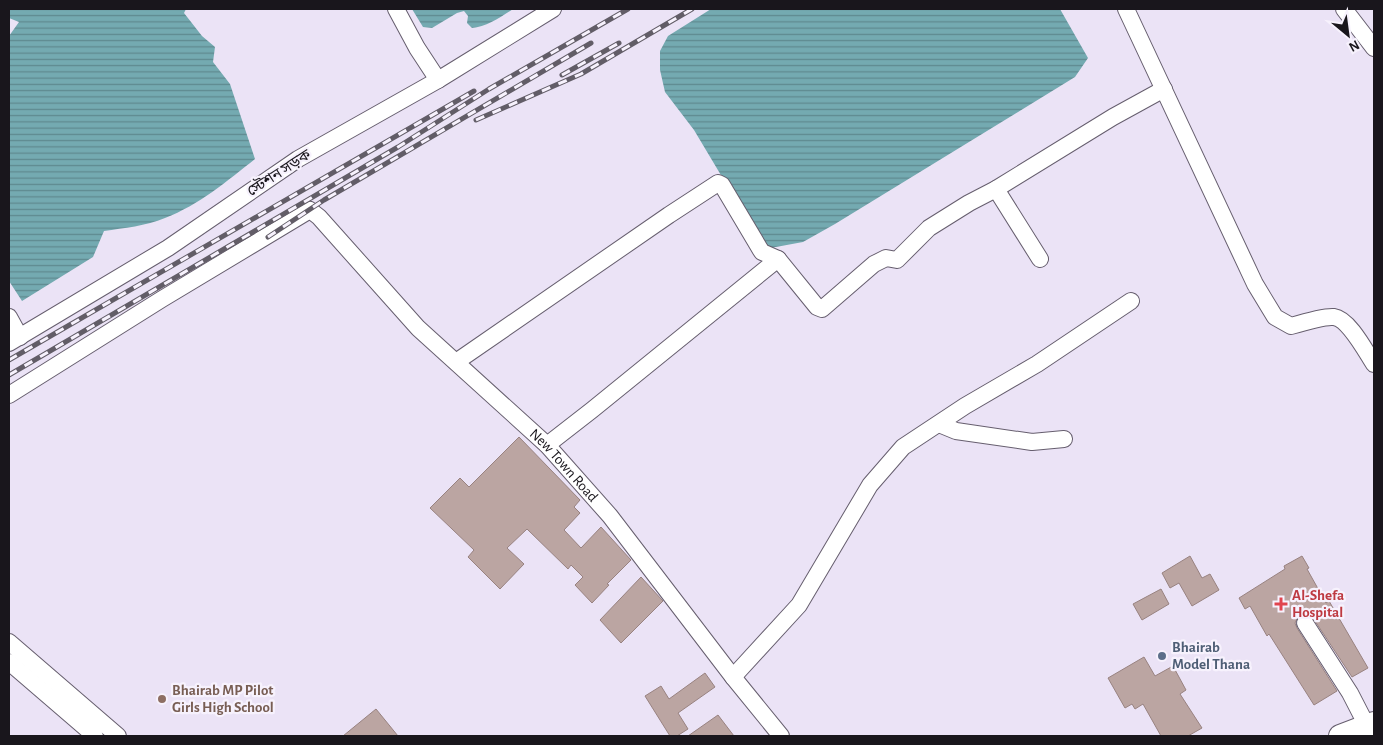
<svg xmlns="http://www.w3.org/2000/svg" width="1383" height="745" font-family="'Alegreya Sans','Noto Sans Bengali',sans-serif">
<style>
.water{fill:url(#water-rules)}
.building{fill:#bba5a2;stroke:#988280}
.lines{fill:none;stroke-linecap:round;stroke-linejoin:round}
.minor-casing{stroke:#665e6e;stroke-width:18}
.highway-casing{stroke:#665e6e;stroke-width:24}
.minor{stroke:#fff;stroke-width:16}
.highway{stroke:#fff;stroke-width:22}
.rail-casing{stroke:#625d67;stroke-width:5}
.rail{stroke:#f7f2fd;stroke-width:3;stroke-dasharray:9;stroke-linecap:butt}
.health-dot{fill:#e0444e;stroke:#f7f2fd;stroke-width:2}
.service-dot{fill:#5c6f8a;stroke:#f7f2fd;stroke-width:2}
.education-dot{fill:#8d6e63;stroke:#f7f2fd;stroke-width:2}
.labels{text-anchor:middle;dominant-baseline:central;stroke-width:4.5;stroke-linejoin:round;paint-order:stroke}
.street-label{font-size:15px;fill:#19161c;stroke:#f7f2fd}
.health-label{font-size:15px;font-weight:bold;fill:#be3a42;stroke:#f7f2fd;text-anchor:start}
.service-label{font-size:15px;font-weight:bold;fill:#4e5e75;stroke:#f7f2fd;text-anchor:start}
.education-label{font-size:15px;font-weight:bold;fill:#785e54;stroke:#f7f2fd;text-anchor:start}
</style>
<defs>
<pattern id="water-rules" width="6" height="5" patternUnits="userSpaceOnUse" patternTransform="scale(1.25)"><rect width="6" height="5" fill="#74aab1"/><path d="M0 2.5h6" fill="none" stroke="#5e898f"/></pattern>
</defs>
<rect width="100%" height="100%" fill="#ebe3f6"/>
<g class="water">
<path d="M9,9H186L184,13L202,36L215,47L213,62L230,84L255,159C227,181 199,205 165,218C146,226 124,228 104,231L93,257L22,301L9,281V36L19,22L9,18Z"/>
<path d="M412,9H513C501,17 486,27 472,28L467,23L468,16L464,11L457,13L432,28L423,27Z"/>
<path d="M711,9H1060L1088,58L1075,77L835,224L803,242L765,249L694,130L665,92L660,70V51L668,36Z"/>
</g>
<g class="building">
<path d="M519,437L580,500L574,507L580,513L564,530L581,548L601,527L631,560L607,584L609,585L592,603L575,585L583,577L571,565L568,569L527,529L507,548L524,564L500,589L468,557L474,550L430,508L460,478L469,487Z"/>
<path d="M1190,556L1202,578L1210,574L1219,590L1192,606L1179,583L1170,588L1162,573Z"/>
<path d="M1302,556L1309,568L1307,569L1326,603L1329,601L1368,668L1352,677L1313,618L1305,613L1299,615L1295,623L1297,628L1337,691L1314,705L1269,634L1267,636L1250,606L1245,609L1239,598L1285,569L1284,566Z"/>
<path d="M641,577L663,601L621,643L600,620Z"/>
<path d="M1161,589L1169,604L1142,620L1133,604Z"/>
<path d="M1144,657L1155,676L1173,666L1186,690L1180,694L1202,728L1188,736H1161L1143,704L1135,709L1132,704L1125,708L1108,678Z"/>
<path d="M705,673L715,687L678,713L688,729L677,736H670L645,696L661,686L669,699Z"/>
<path d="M376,709L398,736H343Z"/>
<path d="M718,715L734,736H688Z"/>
</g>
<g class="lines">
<defs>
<g id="minor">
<path d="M396,9L417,48L438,80"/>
<path d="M1126,9L1255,284L1275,317L1291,326C1301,323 1325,316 1334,317C1349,319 1366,352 1374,364"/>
<path d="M1344,9L1374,48"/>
<path d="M996,189L1040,259"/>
<path d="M9,317L20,337"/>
<path d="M9,343L168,248L298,159L438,80L553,9"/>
<path d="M456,362L669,215L718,183L722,185L760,249L762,252L778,259L817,307L822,309L874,264L886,258L897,260L929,228L969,203L996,189L1113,117L1164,89"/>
<path id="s1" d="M9,395L162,299L310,210L319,217L418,328L547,445L610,516L733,677L781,736"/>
<path d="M939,424L956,431L1032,442L1064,439"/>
<path d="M547,445L592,410L778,259"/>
<path d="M1305,623L1350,693L1367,726"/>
<path d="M9,642L118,736"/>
<path d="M9,662L95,736"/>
<path d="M733,677L799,605L870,485L903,447L965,406L1037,364L1131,301"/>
</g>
<path id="highway" d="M1340,736L1374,723"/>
</defs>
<use href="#minor" class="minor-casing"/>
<use href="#highway" class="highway-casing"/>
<use href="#minor" class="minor"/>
<use href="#highway" class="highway"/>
<defs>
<g id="rail">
<path d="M562,75L619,43"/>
<path d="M476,120L581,74L692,9"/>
<path d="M268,237L324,200L591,43"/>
<path d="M9,360L474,91"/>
<path d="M9,375L398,147L489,89L628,9"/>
</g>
</defs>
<use href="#rail" class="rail-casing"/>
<use href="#rail" class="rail"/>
</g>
<path class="health-dot" d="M1278.5 596.5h5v5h5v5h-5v5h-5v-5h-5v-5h5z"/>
<circle class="service-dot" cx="1162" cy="656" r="5"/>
<circle class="education-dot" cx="162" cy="699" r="5"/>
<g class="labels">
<g class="street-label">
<text transform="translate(279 173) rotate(-33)">স্টেশন সড়ক</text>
<text stroke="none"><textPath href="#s1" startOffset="714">New Town Road</textPath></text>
</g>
<g class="health-label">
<text x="1292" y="595">Al-Shefa<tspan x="1292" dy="17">Hospital</tspan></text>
</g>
<g class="service-label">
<text x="1172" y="647">Bhairab<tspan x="1172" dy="17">Model Thana</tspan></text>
</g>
<g class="education-label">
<text x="172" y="690">Bhairab MP Pilot<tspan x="172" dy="17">Girls High School</tspan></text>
</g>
</g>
<rect width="1383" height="745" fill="none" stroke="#19161c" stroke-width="20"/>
<g transform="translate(1348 35) rotate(151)" stroke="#f7f2fd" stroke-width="4" paint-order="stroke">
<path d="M0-4L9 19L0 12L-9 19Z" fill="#19161c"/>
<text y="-8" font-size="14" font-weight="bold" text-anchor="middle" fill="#19161c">N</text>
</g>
</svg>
